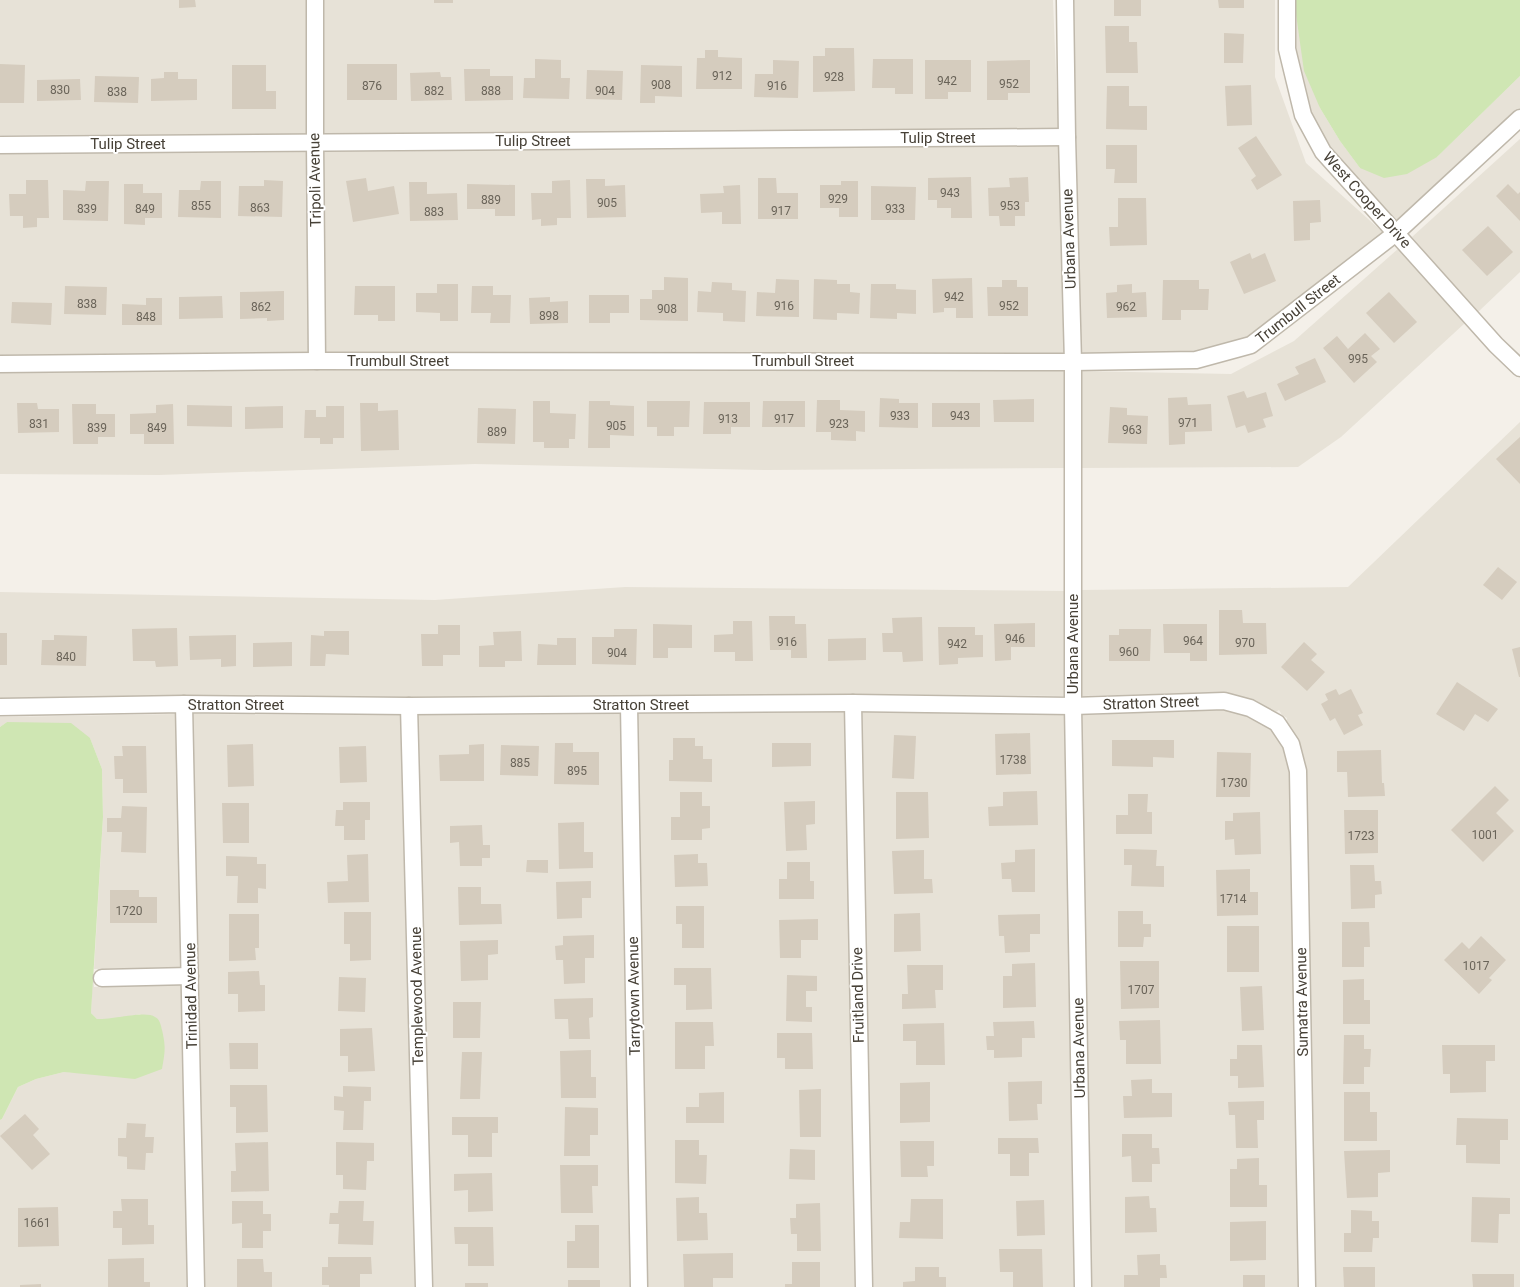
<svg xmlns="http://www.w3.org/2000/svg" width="1520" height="1287" font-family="Roboto,sans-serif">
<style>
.residential{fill:#e7e2d7}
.green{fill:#cfe6b3}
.building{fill:#d5ccbe}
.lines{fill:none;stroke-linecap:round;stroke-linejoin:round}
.minor-casing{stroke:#bfb8ab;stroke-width:19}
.minor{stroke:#fff;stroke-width:16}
.labels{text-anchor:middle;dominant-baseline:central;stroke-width:4;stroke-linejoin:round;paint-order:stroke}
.number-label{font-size:12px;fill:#6a6459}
.street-label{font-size:15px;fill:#474137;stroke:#fff}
</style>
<rect width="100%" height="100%" fill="#f4f0e9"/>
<g class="residential">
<path d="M0,0H307V134L0,135Z"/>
<path d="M323,0H1053L1058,128L323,134Z"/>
<path d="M1069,0H1275V77L1306,163L1387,236L1226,356L1080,353Z"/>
<path d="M1294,0L1320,108L1340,141L1360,168L1437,157L1520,76V116L1400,225L1320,154L1290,71Z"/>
<path d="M1520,139V272L1478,312L1412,237Z"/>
<path d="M1059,146L1064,353L325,352L323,152Z"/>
<path d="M307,152L309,352L0,355V154Z"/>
<path d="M1399,248L1465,323L1341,437L1298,467L1081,468V371L1231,374L1294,341Z"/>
<path d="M317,370L1065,371V468L767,470L475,464L159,475L0,474V373Z"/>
<path d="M1520,422V1287H1315L1306,771L1299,742L1286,722L1287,718L1282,715L1279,710L1276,712L1252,700L1224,692L1081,696V590L1348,587Z"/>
<path d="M625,587L1065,591V696L860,694L409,697L192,695L0,698V592L435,600Z"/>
<path d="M1224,710L1248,717L1272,730L1284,748L1290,773L1299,1287H1092L1081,715Z"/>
<path d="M845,712L856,1287H647L637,714Z"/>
<path d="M861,712L1065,715L1075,1287H872Z"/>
<path d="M177,714L182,967L94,969L103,817L102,769L90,738L7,722L0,727V717Z"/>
<path d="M193,714L401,715L416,1287H204Z"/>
<path d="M621,714L631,1287H432L417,715Z"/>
<path d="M93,972L94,987L182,985L188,1287H0V1120L2,1119L18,1087L36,1079L64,1072L86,1073L141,1014L108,1020L97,1019L91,1013Z"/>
</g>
<g class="green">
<path d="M1294,0H1520V76L1437,157L1407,174L1384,178L1360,168L1340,141L1320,108L1304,71Z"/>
<path d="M7,722L71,723L90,738L102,769L103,817L91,1013L97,1019C112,1020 146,1010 155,1017C160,1019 161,1026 162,1030C166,1047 165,1052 162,1069L135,1079L64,1072L36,1079L18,1087L2,1119L0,1120V727Z"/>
</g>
<g class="building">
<path d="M179,0H195L196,7L179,8Z"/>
<rect x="434" y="0" width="19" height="3"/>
<rect x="1114" y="0" width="27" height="16"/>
<path d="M1218,0H1244V8H1219Z"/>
<path d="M1105,26H1129V42H1137L1138,73H1106Z"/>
<path d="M1224,33L1244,34L1243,63H1224Z"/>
<path d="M825,48H854L855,91L813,92V56H825Z"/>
<path d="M705,50H718V57L742,58V89H696L697,58H705Z"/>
<path d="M535,59L561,60V78H570L569,99L523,98L524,78H535Z"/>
<path d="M873,59H913V94H895V88H872Z"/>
<path d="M773,60L799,61L798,98L754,97L755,74H773Z"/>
<path d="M925,60H971V92H948V99H925Z"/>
<path d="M1030,60V93H1008V100H987V61Z"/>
<path d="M0,64L25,65L24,103H0Z"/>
<rect x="347" y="64" width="50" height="36"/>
<path d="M232,65H266V91H276V109H232Z"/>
<path d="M641,65L682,66V97L655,96V103H640Z"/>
<path d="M464,69H490V76H513V100L465,101Z"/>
<path d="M587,70L623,71L622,100L586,99Z"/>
<path d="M164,72H178V79H197V100L151,101V79L164,78Z"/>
<path d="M440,72L441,77H451L452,100L411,101L410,73Z"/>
<path d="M95,76L139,77L138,103L94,102Z"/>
<path d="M80,79L81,100L37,101V80Z"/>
<path d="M1251,85L1252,125L1227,126L1225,86Z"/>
<path d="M1107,86H1129V106H1147V130L1106,129Z"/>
<path d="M1256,136L1282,175L1257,190L1251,180L1256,176L1238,148Z"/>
<path d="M1106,145H1137V183H1114L1115,169H1106Z"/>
<path d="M971,177L972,218H951V208H937V200H928V178Z"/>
<path d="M1028,177L1029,202H1025V216H1015V226H1000L999,216H989L988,188L1010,187L1009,178Z"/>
<path d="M366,178L368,191L394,186L399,214L353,222L346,181Z"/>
<path d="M758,178H776L777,193H798V219H758Z"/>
<path d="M586,179H605V186L625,185L626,217L587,218Z"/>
<path d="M26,180H48L49,218H37V227L23,228V216H10L9,194H26Z"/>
<path d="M264,180L283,181L282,217L238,216L239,186H264Z"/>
<path d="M570,180L571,218H557V225L541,226V219L532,220L531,193H552V181Z"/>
<path d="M86,181H109L108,221L63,220V190L85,191Z"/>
<path d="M201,181H221V218L178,217L179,190H200Z"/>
<path d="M841,181H858V217H839V208H820V185H841Z"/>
<path d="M409,182H427V194L457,193L458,220L410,221Z"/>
<path d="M124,184H143V193H162V218H145V225L124,224Z"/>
<path d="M467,184L515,185V216H495V209H467Z"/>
<path d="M1508,184L1518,194L1520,192V221L1496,196Z"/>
<path d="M740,185L741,224H722V212L701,213L700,194L724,193L723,186Z"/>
<path d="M871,186L916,187L915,220H871Z"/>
<path d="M1118,198H1146L1147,245L1110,246L1109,227H1118Z"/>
<path d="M1320,200L1321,222L1310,223V240L1294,241L1293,201Z"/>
<path d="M1488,226L1513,252L1487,276L1462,250Z"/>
<path d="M1250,253L1252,259L1265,253L1276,281L1244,294L1230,262Z"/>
<path d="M664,277L688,278V321L640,320V299H652V290H664Z"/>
<path d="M972,278L973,318H956V308H944V312L933,313L932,279Z"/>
<path d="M776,279L799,280V317L756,316L757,292L775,293Z"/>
<path d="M814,279L837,280V284H850V292L860,293L859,314L837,313V320L813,319Z"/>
<path d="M1002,280H1017V287H1028V316H988L987,287H1002Z"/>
<path d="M1163,280H1199V289H1209L1208,310H1181V320H1162Z"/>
<path d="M712,282L732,283V290L746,291L745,322L723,321V313L697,312L698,291L711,292Z"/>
<path d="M437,284H458V321H440V313L416,312V293H437Z"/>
<path d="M871,284H896V289L916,290V314L897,313V319L870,318Z"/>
<path d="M1132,284V293L1146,292L1147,317L1107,318L1106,293L1117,292V285Z"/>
<path d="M65,286L107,287L106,315L64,314Z"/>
<path d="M355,286H395V321H378V315H354Z"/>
<path d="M472,286H493V295H511L510,323H490L491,313H471Z"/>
<path d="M284,291V320L267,321V318L240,319V292Z"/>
<path d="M1389,292L1417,322L1394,343L1366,313Z"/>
<path d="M589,295H629V313H610V323H589Z"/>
<path d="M222,296L223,318L179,319V297Z"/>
<path d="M550,297V302L568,301V323L530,324L529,298Z"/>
<path d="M146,298H162V325H122V304L146,305Z"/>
<path d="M12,302L52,303L51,325L11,323Z"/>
<path d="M1365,333L1380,349L1371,356L1377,362L1354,383L1323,348L1337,336L1348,349Z"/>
<path d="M1315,358L1326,382L1285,401L1277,384L1299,374L1295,367Z"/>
<path d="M1244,391L1247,398L1266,392L1273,416L1263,419L1266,427L1248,433L1245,425L1236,428L1227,396Z"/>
<path d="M1187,397L1188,405L1211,404L1212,431L1185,432V444L1169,445L1168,398Z"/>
<path d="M880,398L899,399V403H918V428L879,427Z"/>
<path d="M1034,399V422H994L993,400Z"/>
<path d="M817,400H840V410L865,411V432L856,431V441L831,440V432H816Z"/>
<path d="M533,401H550V413L576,414L575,439H569V448H544V442H533Z"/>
<path d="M589,401H610V405L634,406V436L610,435V448H588Z"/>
<path d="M647,401H690L689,427H674V436H657V427H647Z"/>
<path d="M763,401H805V427H762Z"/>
<path d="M704,402H750V427H731V434H703Z"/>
<path d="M17,403H37L38,409H59V432L18,433Z"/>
<path d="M360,403H378V411L398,410L399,450L361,451Z"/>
<rect x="932" y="403" width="48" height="24"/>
<path d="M72,404H96V414H115V437H98V444H73Z"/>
<path d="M173,404L174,444H144V434H130V414L156,413V405Z"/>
<path d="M187,405L232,406V427L187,426Z"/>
<path d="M283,406V428L245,429V407Z"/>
<path d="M326,406H344V438H333V444H320V438H304L305,410H316V417H326Z"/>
<path d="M1110,407L1127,408V415L1148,416L1147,444L1108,443Z"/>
<path d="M478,408L516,409L515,444L477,443Z"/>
<path d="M1520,437V484L1496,459Z"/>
<path d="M1498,567L1517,582L1502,600L1483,585Z"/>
<path d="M1219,610H1242L1243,623H1266L1267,654L1219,655Z"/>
<path d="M769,616H795V624H806L807,658H791V650H770Z"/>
<path d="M922,617L923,661L903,662L902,652H883L882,633H893L892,618Z"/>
<path d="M733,621H752L753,661H735V652H714V635L733,634Z"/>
<path d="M1035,623V647H1011V660L995,661L994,624Z"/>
<path d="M653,624L692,625V648H668V658H653Z"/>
<path d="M1163,624H1207V661H1190V653H1164Z"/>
<path d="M438,625H460V655H443V666H422L421,634H438Z"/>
<path d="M938,627H975V635H983V657L958,658V664L939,665Z"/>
<path d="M177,628L178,666L156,667L155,661H133L132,629Z"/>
<path d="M614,629H637L636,665L592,664V637H614Z"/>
<path d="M1119,629H1151L1150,661H1109V635H1119Z"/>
<path d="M324,631H349V655L326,654L325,666H310L311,635L324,636Z"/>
<path d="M521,631L522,661H505V667H479V646L494,645L493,632Z"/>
<rect x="0" y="633" width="7" height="32"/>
<path d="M54,635L87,636L86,666L41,665L42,640H54Z"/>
<path d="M236,635V666L221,667V659L190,660L189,636Z"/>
<path d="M557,638H576V665H537L538,644L557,645Z"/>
<path d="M866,638V660L828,661V639Z"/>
<path d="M292,642V666L253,667V643Z"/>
<path d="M1304,642L1317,654L1311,660L1325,672L1307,691L1281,667Z"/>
<path d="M1520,647V677H1519L1512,649Z"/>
<path d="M1457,682L1498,709L1488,722L1475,714L1464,731L1436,714Z"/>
<path d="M1336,689L1339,695L1351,689L1363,713L1358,715L1363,725L1344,735L1335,718L1330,721L1321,704L1328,700L1325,694Z"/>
<path d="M1030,733L1031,774L996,775L995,734Z"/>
<path d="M894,735L916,736L914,779L892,778Z"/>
<path d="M673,738H695V746H703V759H712V782L669,781V760H673Z"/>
<path d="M1112,740H1174V758L1153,757V767L1112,766Z"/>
<path d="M555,743H573V752H599V785L554,784Z"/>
<path d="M772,743H811V766L772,767Z"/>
<path d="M253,744L254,786L228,787L227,745Z"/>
<path d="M484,744V781H440L439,755L469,754V745Z"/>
<path d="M501,745L539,746L538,776L500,775Z"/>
<path d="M122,746H146L147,793H123V779H115L114,756H123Z"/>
<path d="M366,746L367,782L340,783L339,747Z"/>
<path d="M1381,750L1382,783H1384L1385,796L1348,797L1347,772H1337V751Z"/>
<path d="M1217,752L1251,753L1250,797H1216Z"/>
<path d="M1495,786L1509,800L1496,813L1514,831L1483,862L1451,830Z"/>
<path d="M1037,791L1038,825L989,826L988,807L1003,806V792Z"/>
<path d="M680,792H702V806H710V828L702,829V840H671V817H680Z"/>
<path d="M896,792H928L929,838L896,839Z"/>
<path d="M1128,794H1148L1147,812H1152V834H1116V815H1128Z"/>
<path d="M815,801V824L806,825L807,850L786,851L784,802Z"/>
<path d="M343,802H370V820H365V840H344V826H335L336,810H343Z"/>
<path d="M222,803H249V843H223Z"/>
<path d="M122,806L147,807L146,853L121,852L122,832H107V818H121Z"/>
<path d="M1344,810H1378V853L1345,854Z"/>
<path d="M1260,812L1261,854L1235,855L1234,839L1225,840V821H1233V813Z"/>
<path d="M584,822V852H593V868L559,869L558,823Z"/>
<path d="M482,825L483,845H490V858H482V866H460L459,842L450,843V826Z"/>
<path d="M1035,849V892H1012L1011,879H1002L1001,863L1015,862V850Z"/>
<path d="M1124,849L1157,850L1156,866H1164V887L1131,886L1132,865H1124Z"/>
<path d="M924,850V879H932L933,893L894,894L892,851Z"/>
<path d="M368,854L369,902L328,903L327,882L348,881L347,855Z"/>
<path d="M698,854V863H707L708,886L675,887L674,855Z"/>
<path d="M226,856L257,857V864H266V889L258,888V903H237L238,876H226Z"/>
<path d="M527,860H548V873L526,872Z"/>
<path d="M787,862H810V881H814V899H779V879H787Z"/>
<path d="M1350,865H1374L1375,881H1381L1382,894L1375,895V908L1351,909Z"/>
<path d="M1250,869V892H1258V915L1217,916L1216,870Z"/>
<path d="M591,881V898H582V918L557,919L556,882Z"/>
<path d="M458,887H481V904H501L502,924L459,925Z"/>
<path d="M110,890H139V897H157V923H110Z"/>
<path d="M676,906H704V948H682V924H676Z"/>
<path d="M1118,911H1143V924H1151V937H1144L1143,947H1118Z"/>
<path d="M344,912H371V960L350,961V944H344Z"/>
<path d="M920,913L921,951L894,952V914Z"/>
<path d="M229,914H259V948H255L256,960L229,961Z"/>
<path d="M1040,914V934H1030V952L1005,953L1004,936H999L998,915Z"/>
<path d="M818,919V940H801V958H780L779,920Z"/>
<path d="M1342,922H1369L1370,947H1364V967H1342Z"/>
<rect x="1227" y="926" width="32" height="46"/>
<path d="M594,935V958H585V983L564,984L563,960H556L555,946L563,945V936Z"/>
<path d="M1481,936L1506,960L1489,978L1492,980L1479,994L1444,960L1462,942L1469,949Z"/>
<path d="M498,940V954L488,955V980L461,981L460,941Z"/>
<path d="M1120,961H1159V1008L1121,1009Z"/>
<path d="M1035,963L1036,1007L1003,1008V976H1012V964Z"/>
<path d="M907,965H943V990H935L936,1008L902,1009V994H908Z"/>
<path d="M674,968H711L712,1009L686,1010V985H674Z"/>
<path d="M259,971L260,985H265V1011L238,1012V994H228V972Z"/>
<path d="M787,975L817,976V991H806V1007H812V1022L786,1021Z"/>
<path d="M339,977L366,978L365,1012L338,1011Z"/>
<path d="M1364,979V1000H1370V1024H1343V980Z"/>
<path d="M1262,986L1264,1030L1242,1031L1240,987Z"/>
<path d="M593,998V1017L589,1018L590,1039H569L568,1019H555L554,999Z"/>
<path d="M453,1002H481L480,1038H453Z"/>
<path d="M1160,1020L1161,1064H1126V1040H1120L1119,1021Z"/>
<path d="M1034,1021L1035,1038H1022V1057L994,1058V1050H987L986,1036H994L993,1022Z"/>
<path d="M675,1022H713L714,1046H705V1069H675Z"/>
<path d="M944,1023L945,1065H916V1041H903V1024Z"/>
<path d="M372,1028L375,1071L348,1072V1056H340V1029Z"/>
<path d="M777,1033H812L813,1069H785V1058H777Z"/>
<path d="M1344,1035H1364V1049H1371L1370,1067H1364V1084H1343Z"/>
<path d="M229,1043H258V1069H230Z"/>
<path d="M1237,1045H1262L1264,1087L1238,1088V1076H1230V1059H1237Z"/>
<path d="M1442,1045H1495V1061H1486V1092L1450,1093V1074H1443Z"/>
<path d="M591,1050V1077H596V1098H561L560,1051Z"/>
<path d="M462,1052H482L480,1099H460Z"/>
<path d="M1152,1079V1093H1172V1117L1124,1118L1123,1096H1132L1131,1080Z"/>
<path d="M1042,1081V1104H1037L1038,1120L1009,1121L1008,1082Z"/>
<path d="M930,1082V1122L900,1123V1083Z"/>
<path d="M230,1085H267L268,1132L236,1133V1107H230Z"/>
<path d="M343,1086L371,1087V1101H364L363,1130H343L344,1111L334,1110V1096L343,1097Z"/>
<path d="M821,1089V1137H800L799,1090Z"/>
<path d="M724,1092V1123H686V1107H699V1093Z"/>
<path d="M1344,1092H1370V1112H1377V1141H1344Z"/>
<path d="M1264,1101V1120H1257L1258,1148H1236L1235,1115H1229L1228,1102Z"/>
<path d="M565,1107L598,1108V1135H590V1156H564Z"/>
<path d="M25,1114L39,1129L33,1135L50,1154L32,1170L0,1136Z"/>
<path d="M452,1117H498V1133H492V1157H468V1135H452Z"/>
<path d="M1457,1118L1508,1119V1140H1500V1164L1466,1163V1145H1456Z"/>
<path d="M127,1123L146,1124L145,1137H154L153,1153H146L145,1170L127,1169V1157L118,1156V1138H126Z"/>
<path d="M1122,1134H1152V1148H1159L1160,1164H1152V1182H1132L1131,1156L1122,1157Z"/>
<path d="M998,1138H1038L1039,1153H1029V1176H1010V1154H998Z"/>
<path d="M675,1140H699V1155H707L706,1184L675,1183Z"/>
<path d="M900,1141H934V1166H927L928,1177H901Z"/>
<path d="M268,1142L269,1191L231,1192V1171H236L235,1143Z"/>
<path d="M336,1142L374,1143V1161H367L366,1190L343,1189V1175H336Z"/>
<path d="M790,1149L815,1150V1180L789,1179Z"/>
<path d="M1390,1150V1172L1378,1173V1197L1347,1198L1344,1151Z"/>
<path d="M1259,1158V1185H1267V1207H1230V1169H1237V1159Z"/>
<path d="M560,1165H598V1186H592L593,1213H561Z"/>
<path d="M492,1173L493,1211L468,1212V1190L454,1191V1174Z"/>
<path d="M1149,1196L1150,1208H1156L1157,1232L1125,1233V1197Z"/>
<path d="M699,1197V1213H707L708,1240L677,1241L676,1198Z"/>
<path d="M1472,1197L1510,1198V1214H1499L1498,1243L1471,1242Z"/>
<path d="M121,1199H148V1225H154V1244L122,1245V1228H113V1211H122Z"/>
<path d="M911,1199H943V1239L899,1238L900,1222H910Z"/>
<path d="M1044,1200L1045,1235L1017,1236L1016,1201Z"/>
<path d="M232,1201H263V1214H271V1231H263V1248H242V1223L232,1224Z"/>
<path d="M339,1201H364L363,1221H374L373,1245L338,1244L339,1224H329L330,1213H338Z"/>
<path d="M820,1203L821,1251H797V1234H791L790,1218H796V1204Z"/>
<path d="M58,1207L59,1246L18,1247V1208Z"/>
<path d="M1351,1210L1372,1211V1221H1379V1238H1373L1372,1252H1344V1233H1351Z"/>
<path d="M1266,1221V1260L1230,1261V1222Z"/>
<path d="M575,1225H599V1268H567V1241H575Z"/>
<path d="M454,1227H493L494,1266H468V1244H455Z"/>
<path d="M999,1249H1042L1043,1287H1013V1272H1000Z"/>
<path d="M733,1253V1278H713V1287H684L683,1254Z"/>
<path d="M1160,1254V1265H1166L1167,1278H1160V1287H1124V1275H1138L1137,1255Z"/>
<path d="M328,1257H371L372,1274H360V1287H329V1285H322V1267H328Z"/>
<path d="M144,1258V1282H150V1287H108V1259Z"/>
<path d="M237,1259H263L264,1272H272V1287H237Z"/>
<path d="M792,1262H820V1287H785V1284H792Z"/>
<path d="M915,1267H939V1277H946V1287H903V1282L915,1281Z"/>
<path d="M1343,1267H1375V1287H1344Z"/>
<path d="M1472,1274H1514V1287H1473Z"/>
<rect x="1243" y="1275" width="22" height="12"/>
<rect x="568" y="1280" width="32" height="7"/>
<rect x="465" y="1283" width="23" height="4"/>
<path d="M41,1284V1287H20V1285Z"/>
</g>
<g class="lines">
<defs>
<g id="minor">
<path d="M315,0V143L317,361"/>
<path d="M1065,0L1067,137L1073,362V706L1083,1287"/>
<path d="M1287,0V49L1303,115L1323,152L1496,345L1520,368"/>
<path d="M0,145L1067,137"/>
<path d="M0,364L317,361L1073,362L1196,360L1251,345L1396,233L1520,118"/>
<path d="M853,703L864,1287"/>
<path d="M184,704L196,1287"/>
<path d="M629,705L639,1287"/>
<path d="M409,706L424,1287"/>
<path d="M0,707L184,704L409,706L853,703L1073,706L1224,701L1250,708L1277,723L1291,744L1298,771L1307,1287"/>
<path d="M102,978L190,976"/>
</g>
</defs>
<use href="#minor" class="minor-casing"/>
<use href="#minor" class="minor"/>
</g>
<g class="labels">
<g class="number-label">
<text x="722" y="76">912</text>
<text x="834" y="77">928</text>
<text x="947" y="81">942</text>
<text x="1009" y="84">952</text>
<text x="661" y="85">908</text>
<text x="372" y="86">876</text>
<text x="777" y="86">916</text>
<text x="60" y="90">830</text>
<text x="434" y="91">882</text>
<text x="491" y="91">888</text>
<text x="605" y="91">904</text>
<text x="117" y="92">838</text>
<text x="950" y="193">943</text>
<text x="838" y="199">929</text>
<text x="491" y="200">889</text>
<text x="607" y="203">905</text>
<text x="201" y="206">855</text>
<text x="1010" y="206">953</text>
<text x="260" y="208">863</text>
<text x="87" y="209">839</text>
<text x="145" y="209">849</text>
<text x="895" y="209">933</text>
<text x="781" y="211">917</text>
<text x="434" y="212">883</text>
<text x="954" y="297">942</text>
<text x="87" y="304">838</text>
<text x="784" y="306">916</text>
<text x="1009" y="306">952</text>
<text x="261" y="307">862</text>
<text x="1126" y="307">962</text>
<text x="667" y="309">908</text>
<text x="549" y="316">898</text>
<text x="146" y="317">848</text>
<text x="1358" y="359">995</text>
<text x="900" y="416">933</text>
<text x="960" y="416">943</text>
<text x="728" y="419">913</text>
<text x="784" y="419">917</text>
<text x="1188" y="423">971</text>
<text x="39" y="424">831</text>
<text x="839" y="424">923</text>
<text x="616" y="426">905</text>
<text x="97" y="428">839</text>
<text x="157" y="428">849</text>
<text x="1132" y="430">963</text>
<text x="497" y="432">889</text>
<text x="1015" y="639">946</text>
<text x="1193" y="641">964</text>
<text x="787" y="642">916</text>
<text x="1245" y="643">970</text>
<text x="957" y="644">942</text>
<text x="1129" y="652">960</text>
<text x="617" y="653">904</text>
<text x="66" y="657">840</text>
<text x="1013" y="760">1738</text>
<text x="520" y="763">885</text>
<text x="577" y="771">895</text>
<text x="1234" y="783">1730</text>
<text x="1485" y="835">1001</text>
<text x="1361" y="836">1723</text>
<text x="1233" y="899">1714</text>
<text x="129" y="911">1720</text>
<text x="1476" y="966">1017</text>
<text x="1141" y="990">1707</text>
<text x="37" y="1223">1661</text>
</g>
<g class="street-label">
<text x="938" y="138">Tulip Street</text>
<text x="533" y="141">Tulip Street</text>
<text x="128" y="144">Tulip Street</text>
<text transform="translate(315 180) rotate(-91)">Tripoli Avenue</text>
<text transform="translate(1367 200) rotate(48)">West Cooper Drive</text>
<text transform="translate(1069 239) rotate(-92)">Urbana Avenue</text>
<text transform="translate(1298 309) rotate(-38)">Trumbull Street</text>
<text x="398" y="361">Trumbull Street</text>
<text x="803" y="361">Trumbull Street</text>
<text transform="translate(1073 644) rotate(-90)">Urbana Avenue</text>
<text transform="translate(1151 703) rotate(-2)">Stratton Street</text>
<text x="236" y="705">Stratton Street</text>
<text x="641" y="705">Stratton Street</text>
<text transform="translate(858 995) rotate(-91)">Fruitland Drive</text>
<text transform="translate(191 996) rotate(-91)">Trinidad Avenue</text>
<text transform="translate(417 996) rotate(-91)">Templewood Avenue</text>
<text transform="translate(634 996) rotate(-91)">Tarrytown Avenue</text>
<text transform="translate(1302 1002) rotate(-91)">Sumatra Avenue</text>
<text transform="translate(1079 1048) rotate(-91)">Urbana Avenue</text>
</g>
</g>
</svg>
